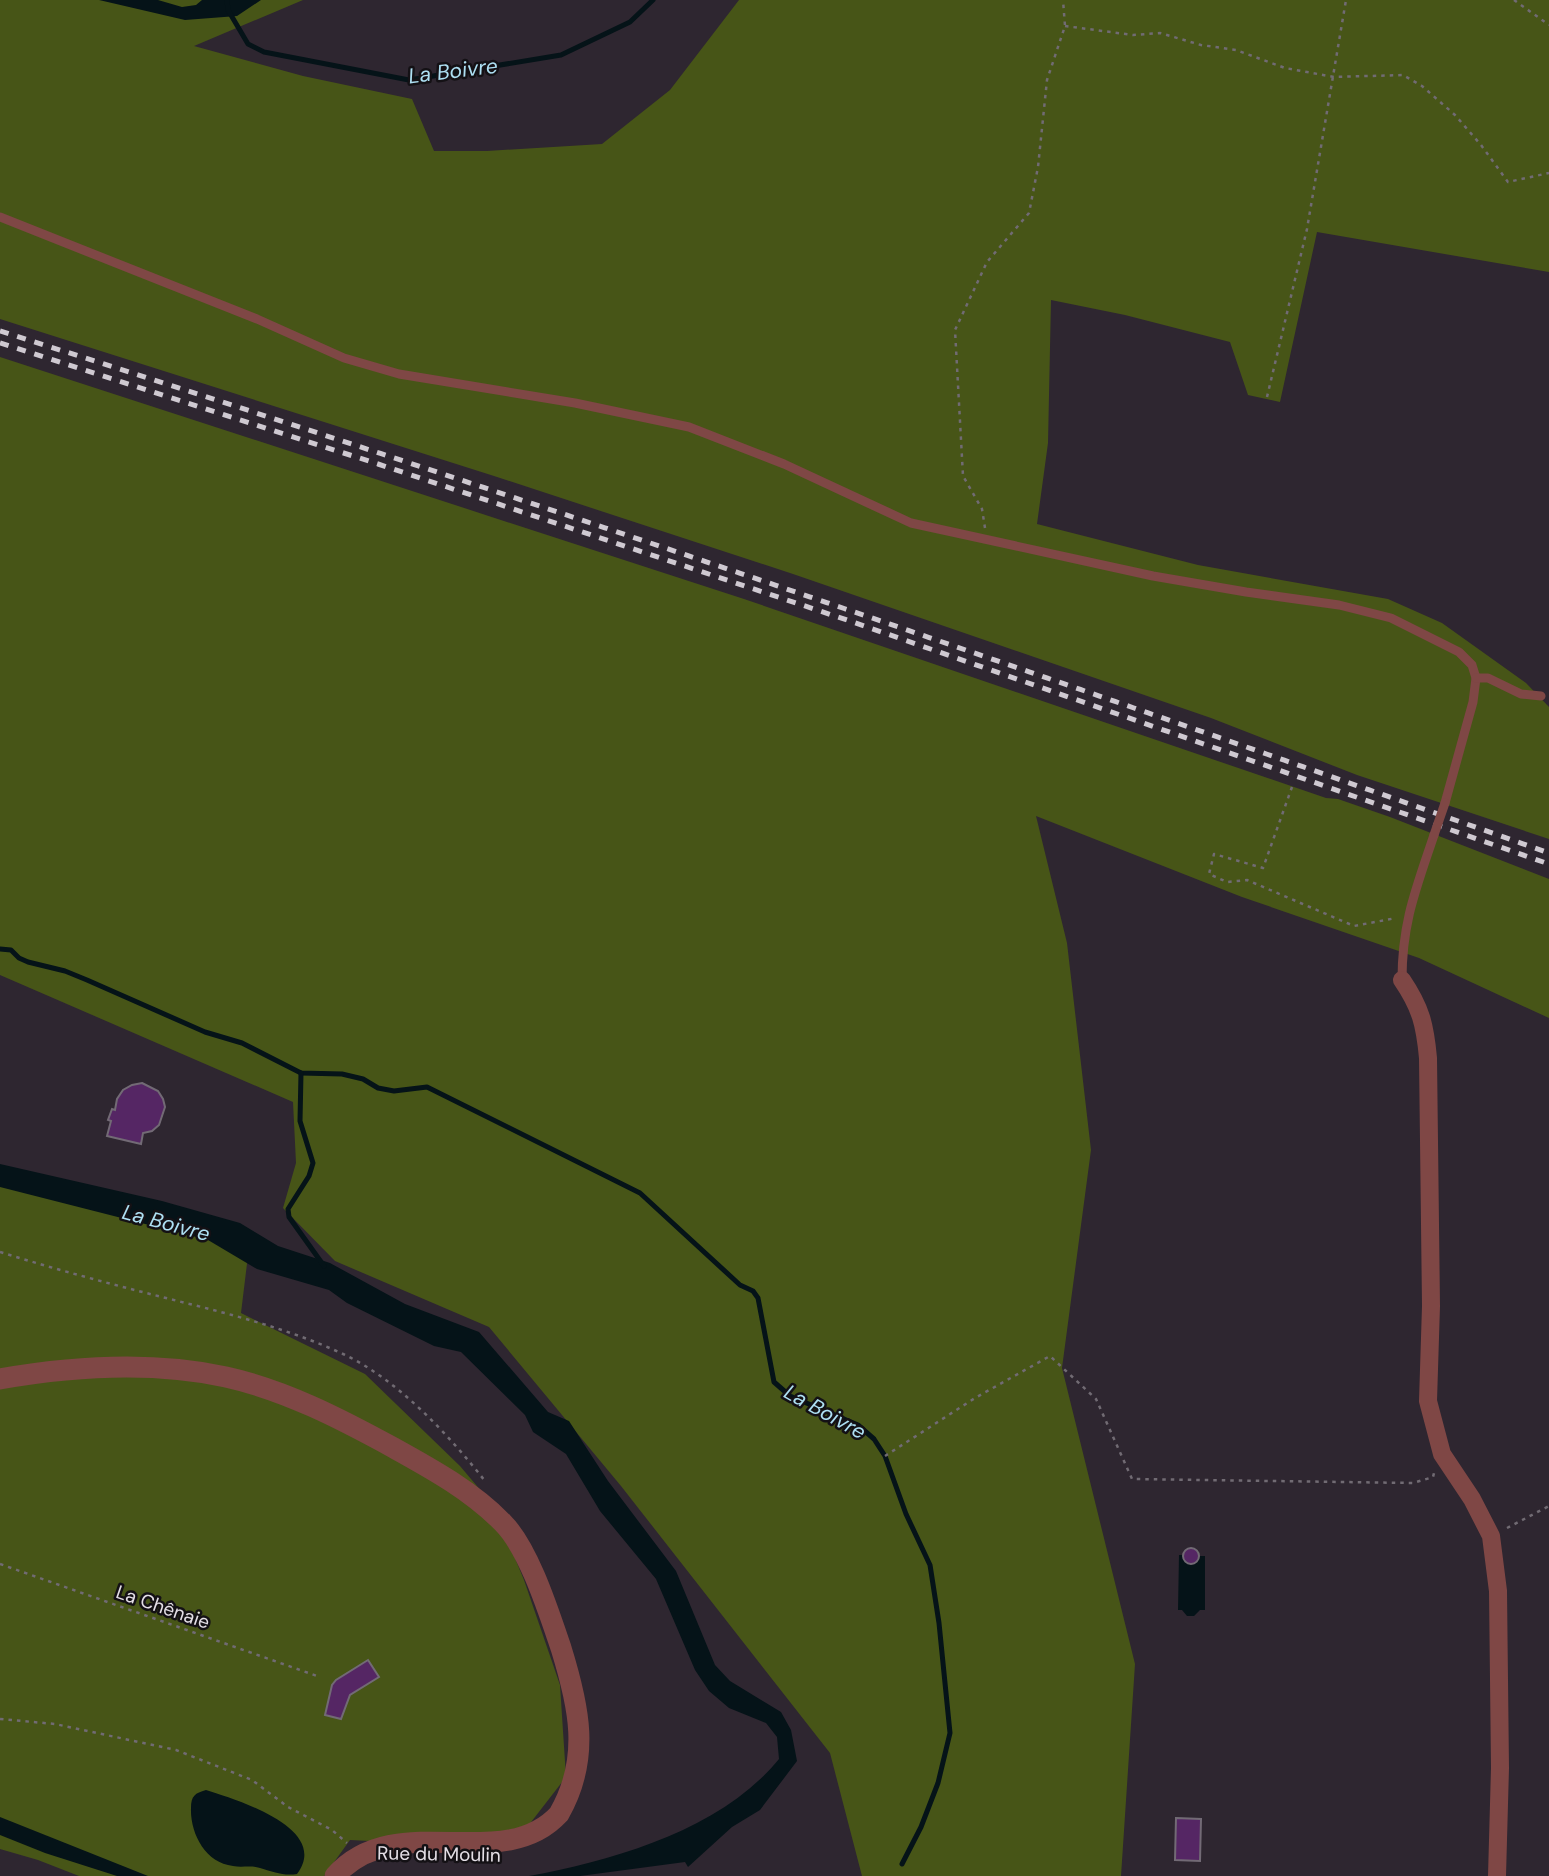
<svg xmlns="http://www.w3.org/2000/svg" width="1549" height="1876" font-family="'DM Sans',sans-serif">
<style>
.green{fill:#475517}
.water{fill:#051318}
.lines{fill:none;stroke-linecap:round;stroke-linejoin:round}
.stream{stroke:#051318;stroke-width:5}
.building{fill:#552664;stroke:#726a75;stroke-width:2}
.path{stroke:#716b73;stroke-width:2.5;stroke-dasharray:3.5 5;stroke-linecap:butt}
.service{stroke:#7f4745;stroke-width:9}
.minor{stroke:#7f4745;stroke-width:18}
.tertiary{stroke:#7f4745;stroke-width:21}
.rail{stroke:#cfc9d1;stroke-width:5;stroke-dasharray:9 9;stroke-linecap:butt}
.service-bridge{stroke:#7f4745;stroke-width:9}
.labels{text-anchor:middle;dominant-baseline:central;stroke-width:5;stroke-linejoin:round;paint-order:stroke}
.street-label{font-size:19px;fill:#e4dfe6;stroke:#141115}
.water-label{font-size:21px;font-style:italic;fill:#aee0f3;stroke:#141115}
</style>
<rect width="100%" height="100%" fill="#2e2630"/>
<g class="green">
<path d="M0,0H303L194,46L303,76L412,99L434,151H487L602,144L670,90L739,0H1549V272L1317,232L1280,402L1248,395L1230,342L1125,315L1051,300L1048,443L1037,524L1198,565L1388,599L1442,623L1526,683L1549,707V839L1357,775L1211,718L793,574L494,476L0,319Z"/>
<path d="M0,357L744,599L1326,798L1338,799L1390,817L1549,879V1018L1419,958L1242,897L1036,816L1067,943L1091,1150L1062,1368L1135,1664L1121,1876H862L830,1753L621,1486L489,1327L335,1261L283,1208L296,1163L293,1102L0,975Z"/>
<path d="M0,1171L250,1239L241,1313L365,1374L460,1466L493,1505L524,1580L560,1685L566,1777L511,1848L350,1840L324,1876H79L38,1860L0,1849Z"/>
</g>
<g class="water">
<path d="M99,0H158L182,7L196,5L202,0H261L237,16L185,20Z"/>
<path d="M0,1164L162,1201L240,1223L278,1246L330,1263L405,1304L479,1332L548,1412L569,1421L608,1481L676,1571L715,1665L730,1681L781,1712L791,1730L797,1761L760,1810L732,1827L688,1867L685,1862L580,1876H529C616,1860 722,1829 779,1759L777,1737L766,1723L729,1708L709,1691L695,1670L656,1579L600,1511L566,1454L533,1432L525,1415L461,1352L434,1346L347,1303L329,1290L257,1269L208,1240L0,1187Z"/>
<path d="M1179,1555H1183L1185,1561L1190,1564L1195,1563L1199,1556H1205V1610H1200L1194,1616H1187L1182,1610H1178Z"/>
<path d="M206,1790C238,1800 331,1829 297,1874C283,1876 274,1872 260,1868C250,1865 242,1868 233,1866C205,1863 190,1833 191,1808C191,1796 195,1793 206,1790Z"/>
<path d="M0,1817L148,1876H117L45,1853L0,1835Z"/>
</g>
<g class="lines">
<g class="stream">
<path d="M227,0L228,10L248,44L264,52L409,80L561,55L630,22L653,0"/>
<path d="M0,949L11,950L19,958L28,962L65,971L87,980L205,1032L242,1043L301,1073L342,1074L363,1079L378,1088L394,1091L427,1087L640,1193L740,1285L753,1291L758,1298L774,1382L790,1396L858,1425L874,1439L885,1456L906,1514L930,1565L939,1623L950,1733L938,1783L921,1827L902,1864"/>
<path d="M301,1073L300,1121L313,1163L309,1176L288,1209L289,1217L324,1266"/>
</g>
</g>
<g class="building">
<path d="M142,1083L158,1091L163,1099L165,1107L159,1125L152,1131L143,1133L141,1144L107,1136L111,1121L108,1120L112,1109L115,1110L117,1099L123,1090L132,1085Z"/>
<circle cx="1191" cy="1556" r="8"/>
<path d="M368,1660L379,1677L350,1695L341,1719L325,1715L332,1685L336,1680Z"/>
<path d="M1176,1818L1201,1819L1200,1861L1175,1860Z"/>
</g>
<g class="lines">
<g class="path">
<path d="M1514,0L1549,25"/>
<path d="M1065,26L1133,35L1160,33L1201,45L1236,50L1285,68L1334,77L1403,75L1422,86L1455,115L1481,145L1508,182L1549,173"/>
<path d="M1267,397L1307,229L1346,0"/>
<path d="M985,528L982,509L963,476L955,330L987,262L1029,213L1038,167L1047,80L1065,26L1063,0"/>
<path d="M1292,787L1263,868L1214,854L1209,874L1227,882L1247,880L1354,926L1396,918"/>
<path d="M0,1252C51,1268 103,1282 154,1295C217,1311 283,1326 343,1354C397,1379 448,1434 485,1481"/>
<path d="M885,1456L975,1398L1050,1356L1096,1399L1132,1479L1413,1483L1433,1477L1434,1473"/>
<path d="M1507,1528L1549,1506"/>
<path d="M0,1564L317,1676"/>
<path d="M0,1719L55,1724L176,1750L252,1780L288,1807L332,1830L347,1843"/>
</g>
<g class="service">
<path d="M0,217L257,319L344,358L399,374L575,403L689,427L784,464L911,523L1153,576L1246,592L1339,605L1391,618L1459,652L1472,665L1476,678L1473,702L1445,803"/>
<path d="M1476,678H1488L1521,694L1541,696"/>
<path d="M1402,980C1402,922 1416,889 1434,835"/>
</g>
<path class="minor" d="M1402,980C1421,1008 1425,1025 1428,1058L1431,1306L1428,1401L1442,1454L1472,1499L1491,1536L1498,1591L1500,1768L1497,1876"/>
<path class="tertiary" d="M0,1379C74,1366 152,1361 226,1377C285,1390 341,1419 394,1448C432,1469 472,1491 503,1523C529,1549 549,1613 561,1648C579,1706 591,1758 559,1814C502,1876 396,1807 335,1876"/>
<g class="rail">
<path d="M0,331C520,495 1035,672 1549,853"/>
<path d="M0,343L378,464L847,620L1549,864"/>
</g>
<path class="service-bridge" d="M1434,835L1445,803"/>
</g>
<g class="labels">
<g class="street-label">
<text transform="translate(163 1607) rotate(19)">La Chênaie</text>
<text transform="translate(439 1854) rotate(1)">Rue du Moulin</text>
</g>
<g class="water-label">
<text transform="translate(453 71) rotate(-7)">La Boivre</text>
<text transform="translate(166 1223) rotate(15)">La Boivre</text>
<text transform="translate(825 1412) rotate(29)">La Boivre</text>
</g>
</g>
</svg>
